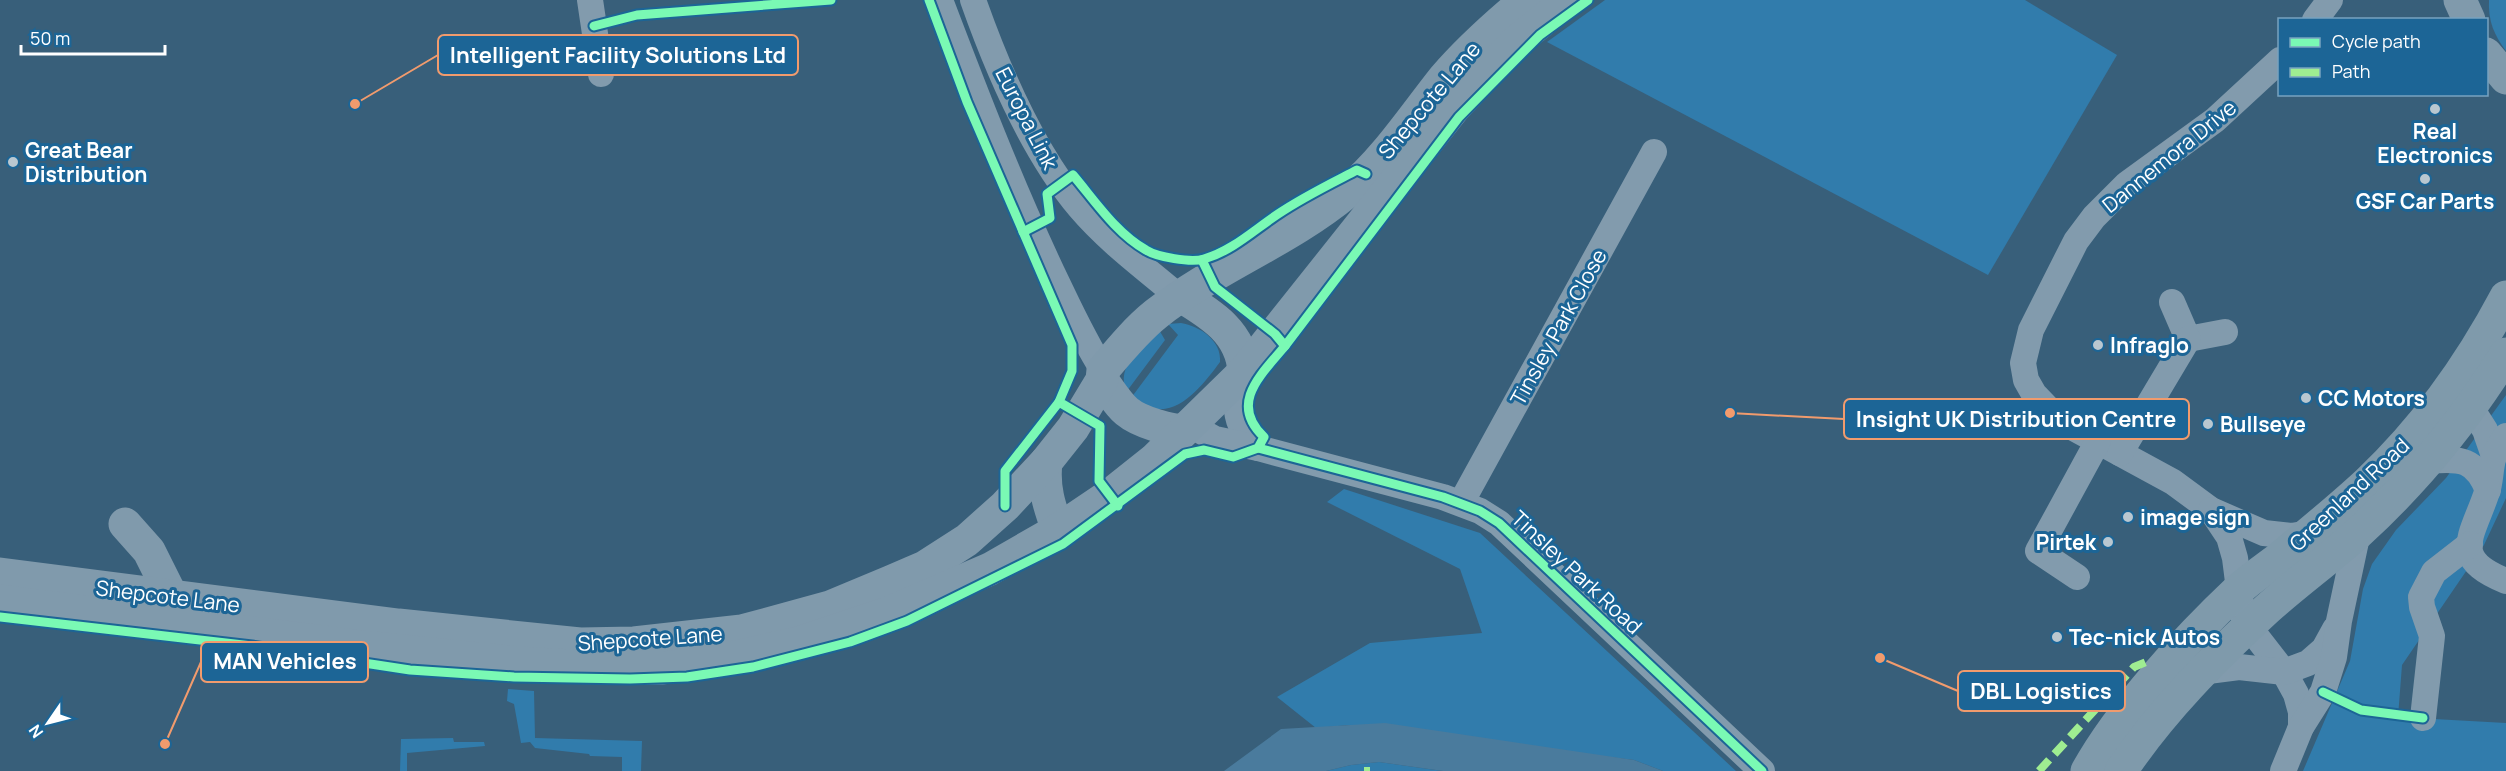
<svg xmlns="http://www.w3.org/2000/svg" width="2506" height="771" font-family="Manrope,sans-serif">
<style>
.green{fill:#317cac}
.water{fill:#4a7b9d}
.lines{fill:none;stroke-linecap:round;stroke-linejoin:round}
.minor{stroke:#829bad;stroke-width:26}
.major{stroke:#7f9aab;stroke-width:33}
.highway{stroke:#809aac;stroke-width:33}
.quiet{stroke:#9fed91;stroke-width:8;stroke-dasharray:15 8;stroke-linecap:butt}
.cycleway-casing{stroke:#1c6596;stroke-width:13}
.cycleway{stroke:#7af9b4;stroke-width:9}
.poi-dot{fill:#b9c7d0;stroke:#1c6596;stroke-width:2}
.labels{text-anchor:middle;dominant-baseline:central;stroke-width:6;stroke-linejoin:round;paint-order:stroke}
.street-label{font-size:21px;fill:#fff;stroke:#1c6596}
.poi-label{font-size:21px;font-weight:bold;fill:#fff;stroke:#1c6596;text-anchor:start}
.leader{fill:none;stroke:#f19b6d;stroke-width:2}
.callout-dot{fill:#f19b6d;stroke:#1c6596;stroke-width:2}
.callout{fill:#1c6596;stroke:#f19b6d;stroke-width:2}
.callout-label{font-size:22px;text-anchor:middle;font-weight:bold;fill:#fff}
</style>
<rect width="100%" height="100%" fill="#385f7a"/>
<g class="green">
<path d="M1605,0H2025L2117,55L1988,275L1547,42Z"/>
<path d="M2489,0H2506V51C2494,35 2488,21 2489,0Z"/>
<path d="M1181,323C1200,326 1222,341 1220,362C1206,381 1180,416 1153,408C1146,406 1138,401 1131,398L1178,335L1168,324Z"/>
<path d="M1158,328L1165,340L1127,391C1114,367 1144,345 1158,328Z"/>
<path d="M2506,395V498L2484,545L2402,665L2398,717L2506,723V771H2303L2350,661L2363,589L2372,564L2396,530L2446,478Z"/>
<path d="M1344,489L1480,533L1736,771H1663L1634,760L1349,725L1316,728L1277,697L1370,643L1482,633L1460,569L1327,502Z"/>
<path d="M508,689L534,691L535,738L642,741L641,771H622V757L590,756L589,754L535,748L530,742L521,743L514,704L507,701Z"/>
<path d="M453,738L454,742H484L485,746L407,753V771H400L401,739Z"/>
<path d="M1379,762L1443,771H1326L1351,765Z"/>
</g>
<path class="water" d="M1385,723L1634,760L1663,771H1443L1379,762L1351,765L1326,771H1224L1281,729Z"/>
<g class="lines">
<g class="minor">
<path d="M590,0L601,74"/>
<path d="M940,0C975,92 1010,183 1052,272C1068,305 1083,339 1103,370"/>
<path d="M973,0C997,68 1033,152 1080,208C1109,242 1145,268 1179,297"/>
<path d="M2315,20L2330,0"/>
<path d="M2280,60L2215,120L2127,184L2094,217L2076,241L2031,330L2023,363L2026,380L2034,394L2059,420L2173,482L2211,510L2264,533L2291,536L2310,533"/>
<path d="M2172,302L2188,339L2225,332"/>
<path d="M1234,382C1236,409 1236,431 1258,448L1443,497L1480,511L1499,523L1762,771"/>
<path d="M2471,408L2485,430L2494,456"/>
<path d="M1190,425L1215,439L1258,448"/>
<path d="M2506,436C2502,442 2497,449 2494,456C2490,467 2491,481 2487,492C2472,537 2449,558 2506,581"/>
<path d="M2120,453L2188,339"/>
<path d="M2429,461C2461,458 2475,459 2488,490"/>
<path d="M1461,503L1654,152"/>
<path d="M2211,510L2229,537L2235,558L2242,613L2249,627L2284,672L2296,694L2301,712V727"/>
<path d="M2077,577L2038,551L2098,441"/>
<path d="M2200,672L2239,667L2284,672L2308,663L2324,649L2335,629"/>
<path d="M2423,718L2432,636L2422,607L2421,597L2434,572L2470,544"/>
<path d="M2283,771L2301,727L2323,692L2334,657L2339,621L2358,532"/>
</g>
<g class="major">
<path d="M2087,771C2121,710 2187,638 2238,590C2250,579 2265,569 2278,559C2308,534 2339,509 2368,482C2424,429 2470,365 2506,297"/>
<path d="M2121,771C2162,710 2213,659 2267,609C2296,583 2329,559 2358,533C2415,481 2465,420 2506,354"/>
</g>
<g class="highway">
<path d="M2460,0L2469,20"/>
<path d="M2486,54L2506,78"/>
<path d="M1181,296C1211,314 1242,333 1244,372"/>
<path d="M1102,380C1121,406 1123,415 1155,425C1165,428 1173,431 1183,430"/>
<path d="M1046,462C1043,487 1049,506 1058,530"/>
<path d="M125,524L149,551L172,597"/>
<path d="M0,574L398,625L580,644L634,643L742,631L830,607L890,582L925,567L967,540L1005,506L1046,462L1073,428L1102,380L1103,370C1119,351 1136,330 1156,314C1216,267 1288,241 1347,192C1385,160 1413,117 1444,78C1469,49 1497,24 1526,0"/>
<path d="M0,601L356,646L519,663L608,668H663L717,661L798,643L888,613L990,569L1058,530L1110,495L1154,460L1244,372L1454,108L1517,41L1568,0"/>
</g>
<g class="quiet">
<path d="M1364,771H1370"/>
<path d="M2039,771L2134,667L2146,662"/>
</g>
<defs>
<g id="cycleway">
<path d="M929,0L967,102L1072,345V371L1059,402L1100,426L1099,481L1118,506"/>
<path d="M594,26L637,15L831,0"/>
<path d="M1023,232L1050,218L1047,194L1073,175C1095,201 1116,233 1146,250C1157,257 1191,263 1204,259C1232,251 1254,230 1278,214C1303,197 1330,184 1357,170L1366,174"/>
<path d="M1285,346L1459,117L1540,35L1588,0"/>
<path d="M1258,448L1443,497L1480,511L1499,523L1762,771"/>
<path d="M1005,506V471L1059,402"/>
<path d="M0,617L252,646L410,670L514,677L630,679L687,677L753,667L850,642L907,621L1063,544L1185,454L1204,450L1233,457L1258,448L1264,437C1228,403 1262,374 1285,346L1275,334L1215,287L1202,260"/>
<path d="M2323,692L2361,710L2423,718"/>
</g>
</defs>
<use href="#cycleway" class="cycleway-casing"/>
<use href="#cycleway" class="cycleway"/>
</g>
<g class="poi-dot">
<circle cx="2435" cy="109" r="6"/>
<circle cx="13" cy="162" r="6"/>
<circle cx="2425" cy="179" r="6"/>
<circle cx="2098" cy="345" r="6"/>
<circle cx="2306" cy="398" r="6"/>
<circle cx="2208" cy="424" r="6"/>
<circle cx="2128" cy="517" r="6"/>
<circle cx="2108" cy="542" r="6"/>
<circle cx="2057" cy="637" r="6"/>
</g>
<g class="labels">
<g class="street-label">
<text transform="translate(1429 100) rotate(-50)">Shepcote Lane</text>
<text transform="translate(1027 118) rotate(63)">Europa Link</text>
<text transform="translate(2169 156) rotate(-39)">Dannemora Drive</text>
<text transform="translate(1558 327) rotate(-61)">Tinsley Park Close</text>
<text transform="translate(2349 494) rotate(-43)">Greenland Road</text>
<text transform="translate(1577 572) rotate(43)">Tinsley Park Road</text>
<text transform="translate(168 596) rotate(7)">Shepcote Lane</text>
<text transform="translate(650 638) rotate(-4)">Shepcote Lane</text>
</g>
<g class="poi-label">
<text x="2435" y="131" text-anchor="middle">Real<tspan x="2435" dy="24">Electronics</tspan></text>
<text x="25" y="150">Great Bear<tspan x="25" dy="24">Distribution</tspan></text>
<text x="2425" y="201" text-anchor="middle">GSF Car Parts</text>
<text x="2110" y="345">Infraglo</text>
<text x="2318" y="398">CC Motors</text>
<text x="2220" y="424">Bullseye</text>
<text x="2140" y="517">image sign</text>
<text x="2096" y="542" text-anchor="end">Pirtek</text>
<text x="2069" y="637">Tec-nick Autos</text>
</g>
</g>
<path class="leader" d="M355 104L438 55M1730 413L1844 419M165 744L201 662M1880 658L1958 691"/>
<g class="callout-dot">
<circle cx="355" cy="104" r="6"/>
<circle cx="1730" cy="413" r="6"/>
<circle cx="165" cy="744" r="6"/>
<circle cx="1880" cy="658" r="6"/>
</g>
<g class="callout">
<rect x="438" y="35" width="360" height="40" rx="6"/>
<rect x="1844" y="399" width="345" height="40" rx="6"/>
<rect x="201" y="642" width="167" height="40" rx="6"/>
<rect x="1958" y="671" width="167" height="40" rx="6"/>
</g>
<g class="callout-label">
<text x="618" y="63">Intelligent Facility Solutions Ltd</text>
<text x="2016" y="427">Insight UK Distribution Centre</text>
<text x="285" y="669">MAN Vehicles</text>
<text x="2041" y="699">DBL Logistics</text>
</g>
<rect x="2278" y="18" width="210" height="78" fill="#1c6596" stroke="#77a3c0" stroke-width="1.5"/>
<rect x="2290" y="38" width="30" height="9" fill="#7af9b4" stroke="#77a3c0" stroke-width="1.5"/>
<text x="2332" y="48" font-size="18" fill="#ffffff">Cycle path</text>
<rect x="2290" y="68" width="30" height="9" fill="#9fed91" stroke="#77a3c0" stroke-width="1.5"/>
<text x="2332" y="78" font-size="18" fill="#ffffff">Path</text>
<g transform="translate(48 723) rotate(235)" stroke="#1c6596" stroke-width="4.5" paint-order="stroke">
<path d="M0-4.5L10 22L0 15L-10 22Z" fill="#ffffff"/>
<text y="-9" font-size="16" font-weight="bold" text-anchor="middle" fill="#ffffff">N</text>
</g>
<path d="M21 45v9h144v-9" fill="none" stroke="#ffffff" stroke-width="3"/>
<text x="30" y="45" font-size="18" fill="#ffffff" stroke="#1c6596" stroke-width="4.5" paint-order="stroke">50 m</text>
</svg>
